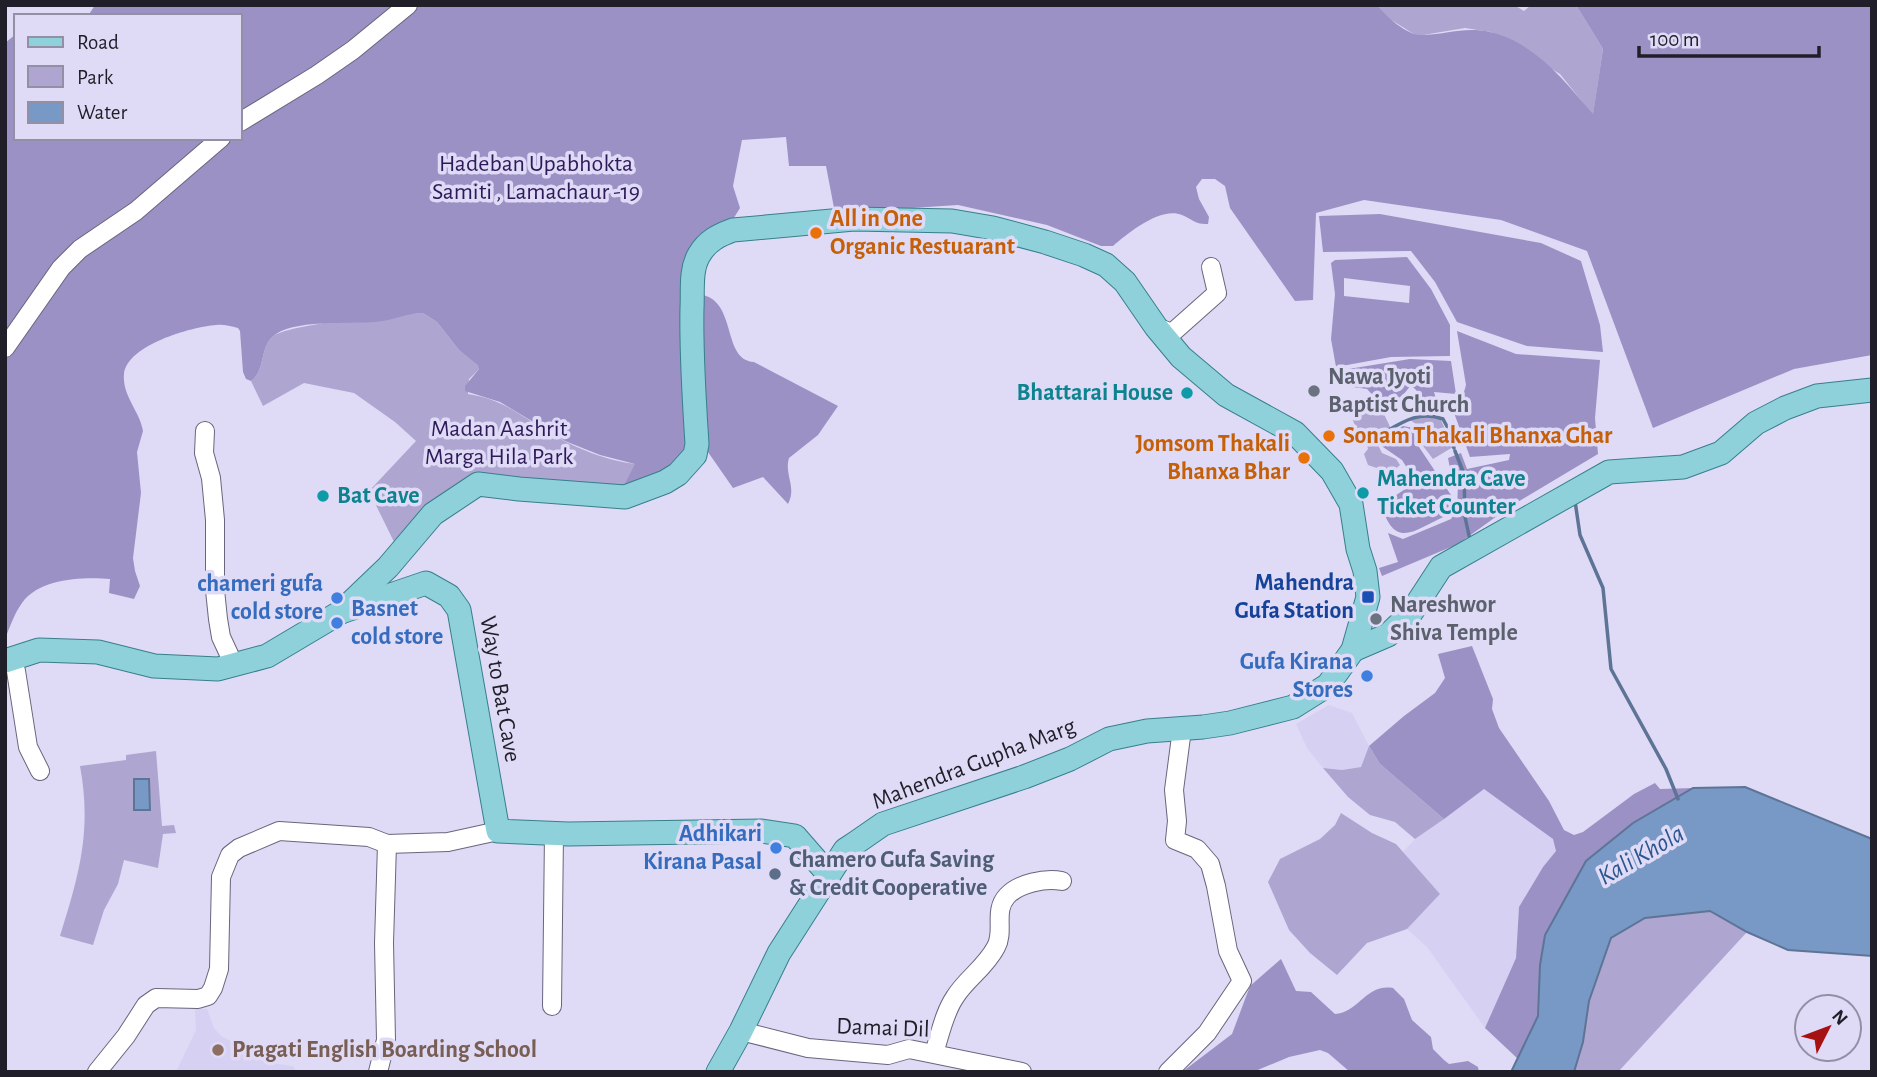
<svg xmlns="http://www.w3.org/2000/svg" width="1877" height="1077" font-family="'Alegreya Sans',sans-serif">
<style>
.built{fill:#d6d0f2}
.green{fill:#aea6d1}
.forest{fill:#9c91c5;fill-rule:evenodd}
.water{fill:#7899c5;stroke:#5e7496;stroke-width:2}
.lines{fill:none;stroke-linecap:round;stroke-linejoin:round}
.stream{stroke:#5e7496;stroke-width:3.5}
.minor-casing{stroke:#69657d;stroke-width:20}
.major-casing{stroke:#377f8b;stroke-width:25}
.minor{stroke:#fff;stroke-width:18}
.major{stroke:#8ed1da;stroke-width:23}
.food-dot{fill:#e8710a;stroke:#dfdbf6;stroke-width:2.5}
.worship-dot{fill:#6b7280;stroke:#dfdbf6;stroke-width:2.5}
.culture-dot{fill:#0f9aa8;stroke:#dfdbf6;stroke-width:2.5}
.transit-dot{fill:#1a4fb4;stroke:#dfdbf6;stroke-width:2.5}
.shop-dot{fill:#3f7fe0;stroke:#dfdbf6;stroke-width:2.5}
.service-dot{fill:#5c6f8a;stroke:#dfdbf6;stroke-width:2.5}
.education-dot{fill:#8d6e63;stroke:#dfdbf6;stroke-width:2.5}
.labels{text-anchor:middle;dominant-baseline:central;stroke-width:7;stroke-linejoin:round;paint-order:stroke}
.park-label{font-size:24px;fill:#2f1a59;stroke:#dfdbf6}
.food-label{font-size:24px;font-weight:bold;fill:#c56008;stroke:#dfdbf6;text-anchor:start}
.worship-label{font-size:24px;font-weight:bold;fill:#5b616d;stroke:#dfdbf6;text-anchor:start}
.culture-label{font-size:24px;font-weight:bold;fill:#0d838f;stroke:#dfdbf6;text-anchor:start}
.transit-label{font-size:24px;font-weight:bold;fill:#164399;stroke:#dfdbf6;text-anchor:end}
.shop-label{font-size:24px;font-weight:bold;fill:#366cbe;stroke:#dfdbf6;text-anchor:end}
.street-label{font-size:24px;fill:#201e28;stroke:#dfdbf6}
.service-label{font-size:24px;font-weight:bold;fill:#4e5e75;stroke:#dfdbf6;text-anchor:start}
.education-label{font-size:24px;font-weight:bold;fill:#785e54;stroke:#dfdbf6;text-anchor:start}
.water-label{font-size:26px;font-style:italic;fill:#2b5690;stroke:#dfdbf6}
</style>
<rect width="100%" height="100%" fill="#dfdbf6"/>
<g class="built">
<path d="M1329,705L1352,713L1369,746L1361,767L1342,770L1323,768L1307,748L1296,724Z"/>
<path d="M1484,789L1553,838L1556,851L1543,867L1519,907L1516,958L1485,1028L1427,947L1407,929L1440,894L1403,852L1415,839Z"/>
<path d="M195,1009H207L214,1028L221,1036L278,1064L293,1066L296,1072H176L196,1030Z"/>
</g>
<g class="green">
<path d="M1378,5H1514L1524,11L1531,5H1576L1603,49L1593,115L1560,74L1491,32L1465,28L1417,36L1385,16Z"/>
<path d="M423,313L437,322L459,350L479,364V369L469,379L468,394C505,400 519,415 550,433C575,448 607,461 636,464L622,489L489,478L476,473L424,509L398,550L369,491L416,441L395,422L354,393L304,383L263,406L251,381C265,371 260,349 272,337C286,324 400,313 423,313Z"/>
<path d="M1374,409L1384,414L1391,429L1366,442L1360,438L1352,418Z"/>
<path d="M1429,416L1441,420L1453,447L1433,459L1417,438V425L1409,419Z"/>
<path d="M1376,441L1382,453L1396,459L1400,465L1391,473L1368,465L1364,454L1368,449L1367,445Z"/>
<path d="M1369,746L1380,764L1444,819L1415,839L1395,822L1370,815L1348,797L1323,768L1342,770L1361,767Z"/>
<path d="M156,751L162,826L174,825L176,833L163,834L158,868L124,860L118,884L104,910L93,945L60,936C79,875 92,831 80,766L126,760V755Z"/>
<path d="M1341,813L1372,833L1396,844L1440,894L1407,929L1367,943L1337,975L1310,953L1289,930L1268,882L1280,859L1320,839L1335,825Z"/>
<path d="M1710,911L1747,932L1618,1072H1574L1583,1042L1589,1001L1611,938L1645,918Z"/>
</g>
<g class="forest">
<path d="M95,5H1378C1384,16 1408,35 1420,35C1445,35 1465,26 1490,32C1534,42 1565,81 1593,114L1603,49L1576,5H1872V355L1794,369L1653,428L1587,251L1501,220L1364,200L1316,213L1313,300L1295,301L1230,208L1225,186L1215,179H1202L1196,187L1199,199L1209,217L1208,224C1196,225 1192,219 1182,215C1161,206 1128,233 1113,246H1101L1047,225L958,205L835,213L826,166H789L786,137L742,140L733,186L740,208L732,221L703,240V295C737,303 722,360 754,362L838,406L818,435L789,458C784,475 797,487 788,504L763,477L733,488L701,442L664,473L622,489L635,464L600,455L565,441L500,402L465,391V386L479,369L478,365L459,350L437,322L423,313C407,313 391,321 375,322C350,324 291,319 272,337C260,349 265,371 251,381L246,379L243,372L240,331L238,328C230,326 223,324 216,325C191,327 127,345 124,374C122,396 140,411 143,431L137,452L141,493L133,558L135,571L140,586L134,599L109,593L110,579C83,577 40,578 22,603C14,614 10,627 5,639V43L16,34V138H240V16H88Z"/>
<path d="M1380,214L1541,243L1581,261L1600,325L1603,352L1527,346L1457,322L1435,282L1411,251L1323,252L1319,216Z"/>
<path d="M1407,257L1431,289L1450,325V356L1391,357L1336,367L1331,339L1335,294L1331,263L1335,260ZM1344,278L1410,286L1409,303L1344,296Z"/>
<path d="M1457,331L1516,354L1600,360L1595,418L1598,454L1511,506L1458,544L1382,576L1379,568L1398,562L1388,533L1403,539L1451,519L1457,510L1458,484L1451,474L1448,458L1461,453L1467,469L1509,460L1510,454L1470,457L1453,410L1464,392L1466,385Z"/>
<path d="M1410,359L1451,361L1456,394L1434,392L1437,402L1418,404V392L1411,385C1402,397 1396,404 1381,404L1367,389L1353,387L1336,371Z"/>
<path d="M1403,426L1414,428L1415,441L1453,498L1448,515C1413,530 1396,551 1381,505L1416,482L1402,460L1383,447L1379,441Z"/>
<path d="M1472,646L1493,699L1492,709L1499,728L1549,801L1564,830L1574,835L1583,832L1634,794L1655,783L1660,789L1693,788L1633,823L1545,935L1540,965L1538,1016L1518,1059L1485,1028L1516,958L1519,907L1543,867L1556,851L1553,839L1484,789L1444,819L1380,764L1369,746L1404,716L1435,693L1445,678L1438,654Z"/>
<path d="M1281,959L1296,991L1311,992L1335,1014C1359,1013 1365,984 1393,988L1404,999L1412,1020L1431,1037L1433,1049L1444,1060L1449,1064L1468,1061L1478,1067L1479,1072H1350L1328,1053L1320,1050L1289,1057L1253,1072H1182L1232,1034L1250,986Z"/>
</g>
<g class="water">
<path d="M134,779H149L150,810H134Z"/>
<path d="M1745,787L1872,839V956L1788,950L1747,932L1710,911L1645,918L1611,938L1589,1001L1583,1042L1574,1072H1511L1538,1016L1540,965L1545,935L1586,861L1633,823L1693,788Z"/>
</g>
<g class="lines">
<g class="stream">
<path d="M1367,442C1393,430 1413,408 1443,419L1450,432L1454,448"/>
<path d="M1455,451L1464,474L1465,517L1470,540"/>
<path d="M1575,501L1580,535L1603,588L1611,669L1666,769L1678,799"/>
</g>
<defs>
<g id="minor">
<path d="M240,122L317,75L353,50L408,5"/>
<path d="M1156,327L1172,333L1217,293L1211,267"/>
<path d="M5,348L61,268L80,249L136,211L221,138"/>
<path d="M205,431L204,453L211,478L215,520V590L218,619L221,637L234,665"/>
<path d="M11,658L16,671L28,747L40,771"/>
<path d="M552,1006L554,833"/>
<path d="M741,1031L808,1048L888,1055L909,1049L1022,1072"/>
<path d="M934,1053C940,1035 944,1013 955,997C966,979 985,968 996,947C1005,931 993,911 1007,896C1019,883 1045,878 1062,881"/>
<path d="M97,1072L126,1036L146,1005L156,998L198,999L208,996L213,988L219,969L221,877L230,855L239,848L279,831L369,837L387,844L448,842L498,831"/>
<path d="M378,1072L386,1040L384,943L387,844"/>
<path d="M1168,1072L1207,1033L1242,981L1228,951L1216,886L1210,864L1197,849L1175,840L1177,821L1174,790L1182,729"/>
</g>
<g id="major">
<path d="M341,612L388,567L433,514L478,484L519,489L625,497L665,482L678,474L695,455L697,444C694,398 691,354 692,308C693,291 690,270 699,255C707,241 719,235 733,230L854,219L952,221L993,228L1045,242L1084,255L1106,265L1125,282L1156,327L1181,357L1226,395L1295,433L1332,471L1351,504L1358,549L1365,571L1368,597L1353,650L1328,685L1293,707L1230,723L1203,727L1147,731L1109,739L1070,759L1024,777L883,824L857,842L845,850L779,953L741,1031L718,1072"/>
<path d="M1353,650L1388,635L1411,613L1441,567L1609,472L1683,467L1721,453L1756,423L1785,408L1817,396L1872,390"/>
<path d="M5,661L39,650L98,652L154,666L218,669L267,656L341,612L426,583L449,596L459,610L498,831L568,834L762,831L795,836L829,875"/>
</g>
</defs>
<use href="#minor" class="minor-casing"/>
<use href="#major" class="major-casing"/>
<use href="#minor" class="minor"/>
<use href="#major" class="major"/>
</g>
<g class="food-dot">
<circle cx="816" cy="233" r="7"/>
<circle cx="1329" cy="436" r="7"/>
<circle cx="1304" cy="458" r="7"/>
</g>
<g class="worship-dot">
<circle cx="1314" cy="391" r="7"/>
<circle cx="1376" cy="619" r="7"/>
</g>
<g class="culture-dot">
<circle cx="1187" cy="393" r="7"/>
<circle cx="1363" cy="493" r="7"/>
<circle cx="323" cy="496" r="7"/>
</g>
<rect class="transit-dot" x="1361" y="590" width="14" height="14" rx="3.5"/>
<g class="shop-dot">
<circle cx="337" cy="598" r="7"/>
<circle cx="337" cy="623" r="7"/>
<circle cx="1367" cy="676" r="7"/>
<circle cx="776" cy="848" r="7"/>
</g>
<circle class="service-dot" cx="775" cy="874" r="7"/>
<circle class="education-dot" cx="218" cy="1050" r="7"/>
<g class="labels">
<g class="park-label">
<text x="536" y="164">Hadeban Upabhokta<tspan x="536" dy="28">Samiti , Lamachaur -19</tspan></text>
<text x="499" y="429">Madan Aashrit<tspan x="499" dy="28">Marga Hila Park</tspan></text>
</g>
<g class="food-label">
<text x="830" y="219">All in One<tspan x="830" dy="28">Organic Restuarant</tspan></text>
<text x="1343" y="436">Sonam Thakali Bhanxa Ghar</text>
<text x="1290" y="444" text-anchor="end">Jomsom Thakali<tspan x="1290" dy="28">Bhanxa Bhar</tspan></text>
</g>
<g class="worship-label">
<text x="1328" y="377">Nawa Jyoti<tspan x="1328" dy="28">Baptist Church</tspan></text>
<text x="1390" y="605">Nareshwor<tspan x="1390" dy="28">Shiva Temple</tspan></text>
</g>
<g class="culture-label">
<text x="1173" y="393" text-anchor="end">Bhattarai House</text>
<text x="1377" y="479">Mahendra Cave<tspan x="1377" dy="28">Ticket Counter</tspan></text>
<text x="337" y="496">Bat Cave</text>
</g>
<g class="transit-label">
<text x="1354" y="583">Mahendra<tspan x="1354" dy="28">Gufa Station</tspan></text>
</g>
<g class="shop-label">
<text x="323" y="584">chameri gufa<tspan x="323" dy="28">cold store</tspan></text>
<text x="351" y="609" text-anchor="start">Basnet<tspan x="351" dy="28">cold store</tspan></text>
<text x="1353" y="662">Gufa Kirana<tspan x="1353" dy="28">Stores</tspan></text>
<text x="762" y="834">Adhikari<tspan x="762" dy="28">Kirana Pasal</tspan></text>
</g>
<g class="street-label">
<text transform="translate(500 689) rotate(80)">Way to Bat Cave</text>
<text transform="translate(974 764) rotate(-21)">Mahendra Gupha Marg</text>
<text transform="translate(883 1028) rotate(2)">Damai Dil</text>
</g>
<g class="service-label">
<text x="789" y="860">Chamero Gufa Saving<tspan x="789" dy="28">&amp; Credit Cooperative</tspan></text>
</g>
<g class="education-label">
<text x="232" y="1050">Pragati English Boarding School</text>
</g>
<g class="water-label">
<text transform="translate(1641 855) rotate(-30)">Kali Khola</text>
</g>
</g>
<rect width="1877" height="1077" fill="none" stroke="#201e28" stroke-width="14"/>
<rect x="14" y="14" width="228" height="126" fill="#dfdbf6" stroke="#938fa4" stroke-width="2"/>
<rect x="28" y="37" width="35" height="10" fill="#8ed1da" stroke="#938fa4" stroke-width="2"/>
<text x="77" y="49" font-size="21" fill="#201e28">Road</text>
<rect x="28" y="66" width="35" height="21" fill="#aea6d1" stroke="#938fa4" stroke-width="2"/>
<text x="77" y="84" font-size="21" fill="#201e28">Park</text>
<rect x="28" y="102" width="35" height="21" fill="#7899c5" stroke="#938fa4" stroke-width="2"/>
<text x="77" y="119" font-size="21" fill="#201e28">Water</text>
<g transform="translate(1828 1028) rotate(48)"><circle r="33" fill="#dfdbf6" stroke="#938fa4" stroke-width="2"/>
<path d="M0-5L12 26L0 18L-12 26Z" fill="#a61111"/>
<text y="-10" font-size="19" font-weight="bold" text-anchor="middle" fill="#201e28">N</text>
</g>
<path d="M1639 46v10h180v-10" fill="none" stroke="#201e28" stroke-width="3.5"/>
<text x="1650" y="46" font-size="21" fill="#201e28" stroke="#dfdbf6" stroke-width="5" paint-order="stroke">100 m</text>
</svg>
